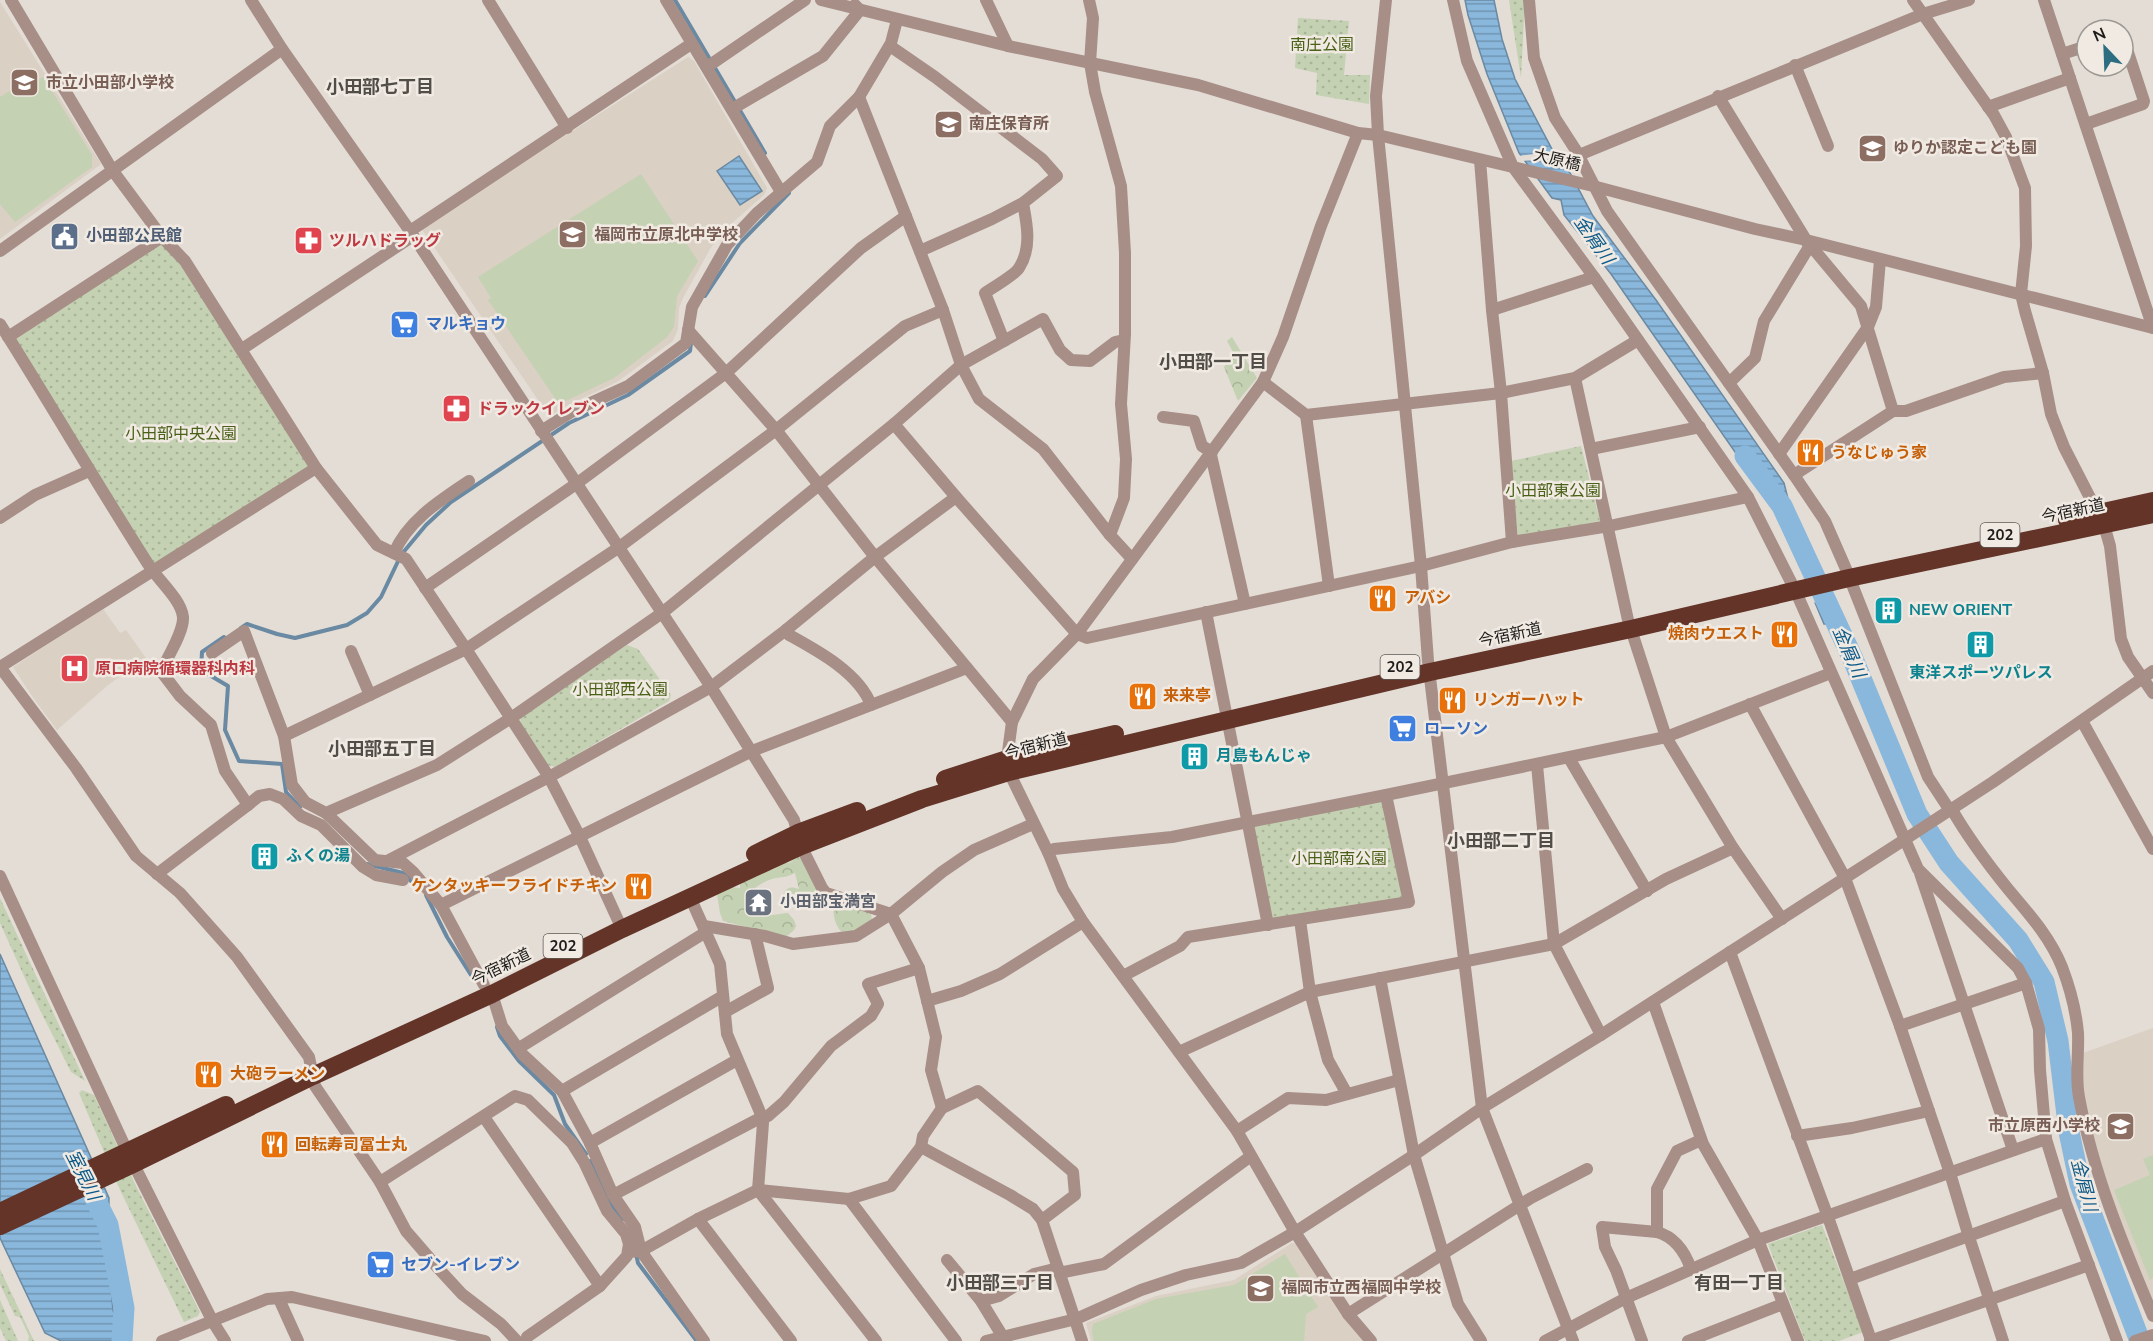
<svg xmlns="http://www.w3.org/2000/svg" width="2153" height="1341" font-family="'Nunito Sans','Noto Sans JP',sans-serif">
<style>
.built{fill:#dad0c4}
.grass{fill:url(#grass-dots)}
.forest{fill:url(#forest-crowns)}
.garden{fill:#c4d1b2}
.water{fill:url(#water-rules);stroke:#6a89a2;stroke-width:1.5}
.pier{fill:#e3ddd6}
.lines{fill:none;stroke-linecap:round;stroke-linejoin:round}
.stream{stroke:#6a89a2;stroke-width:4}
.river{stroke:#8ab8dc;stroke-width:21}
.minor{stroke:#a78e87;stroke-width:12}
.highway{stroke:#633427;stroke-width:18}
.labels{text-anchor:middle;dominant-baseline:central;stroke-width:5;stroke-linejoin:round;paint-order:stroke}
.shield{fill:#f0eae3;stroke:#5d5a56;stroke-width:1.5}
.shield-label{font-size:15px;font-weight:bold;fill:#1e1c1a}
.park-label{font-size:16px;fill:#4a6118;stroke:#f0eae3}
.education-label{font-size:16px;font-weight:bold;fill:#785e54;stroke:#f0eae3;text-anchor:start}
.street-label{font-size:16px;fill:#1e1c1a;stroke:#f0eae3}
.service-label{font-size:16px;font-weight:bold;fill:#4e5e75;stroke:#f0eae3;text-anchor:start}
.health-label{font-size:16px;font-weight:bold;fill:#be3a42;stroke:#f0eae3;text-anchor:start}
.shop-label{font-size:16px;font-weight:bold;fill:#366cbe;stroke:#f0eae3;text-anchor:start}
.food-label{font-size:16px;font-weight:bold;fill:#c56008;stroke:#f0eae3;text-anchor:start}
.culture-label{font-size:16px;font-weight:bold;fill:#0d838f;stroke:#f0eae3;text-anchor:start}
.worship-label{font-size:16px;font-weight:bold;fill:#5b616d;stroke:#f0eae3;text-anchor:start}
.neighbourhood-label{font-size:18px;font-weight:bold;fill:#514d47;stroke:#f0eae3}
.water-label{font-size:18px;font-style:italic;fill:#0d5a88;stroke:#f0eae3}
</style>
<defs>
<pattern id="grass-dots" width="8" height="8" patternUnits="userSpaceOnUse" patternTransform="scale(1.5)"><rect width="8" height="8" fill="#c4d1b2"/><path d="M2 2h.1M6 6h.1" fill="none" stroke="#a8b398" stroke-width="1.8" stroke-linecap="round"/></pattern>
<pattern id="forest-crowns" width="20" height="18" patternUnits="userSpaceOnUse" patternTransform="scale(1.5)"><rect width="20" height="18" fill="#c4d1b2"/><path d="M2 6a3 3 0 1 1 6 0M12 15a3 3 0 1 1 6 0" fill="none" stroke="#a8b398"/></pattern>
<pattern id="water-rules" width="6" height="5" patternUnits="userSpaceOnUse" patternTransform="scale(1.5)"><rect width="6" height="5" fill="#8ab8dc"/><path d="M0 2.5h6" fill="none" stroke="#7095b2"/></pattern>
</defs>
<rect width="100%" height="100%" fill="#e3ddd6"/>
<g class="built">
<path d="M0,2L101,164L0,239Z"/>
<path d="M688,57L694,61L767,188L764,195L723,231L710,249L683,298L679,308L678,329L673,341L617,382L572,403L549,416L421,228Z"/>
<path d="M103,609L120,633L126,630L148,661L128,671L108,685L57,730L34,699L13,667Z"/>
<path d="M2153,1028V1301L2099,1169L2079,1083L2083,1053Z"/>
<path d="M1292,1243L1297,1244L1364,1341H1091L1086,1323L1156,1296L1234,1280Z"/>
</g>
<g class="grass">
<path d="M1509,0H1525L1521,78Z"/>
<path d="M1298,18L1349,21L1344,75H1370L1369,104L1316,95L1317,73L1295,68Z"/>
<path d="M162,237L316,468L153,572L8,337Z"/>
<path d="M1581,446L1600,521L1518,537L1511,461Z"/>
<path d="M627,645L638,649L671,695L669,701L555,767L547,765L520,724L521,717Z"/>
<path d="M1384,800L1405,899L1270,921L1253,825Z"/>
<path d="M0,898L85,1081L71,1072L33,996L0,923Z"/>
<path d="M82,1090L94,1095L137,1188L200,1312L198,1316L184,1322L121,1192L79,1093Z"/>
<path d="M1822,1225L1863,1332L1839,1341H1805L1768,1244Z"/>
<path d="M0,1269L34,1341H28L29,1336L20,1317L15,1316L0,1284Z"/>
<path d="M0,1300L18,1341H6L0,1328Z"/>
</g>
<g class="forest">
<path d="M1232,337L1257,378L1238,401L1224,367L1233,352L1227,341Z"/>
<path d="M798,857L804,858L817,889L813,893L802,894L803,902L798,906L787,905L783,898L784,892C789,886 792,887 799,889L795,873C788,877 783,877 776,878C765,880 749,890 745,900C755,923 771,914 788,913L794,920L796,926L794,930L786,937L723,921L720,913L717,894L731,887L740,888V883L753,876L757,877C760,871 765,869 772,870L786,862L789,863Z"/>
<path d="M837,900L871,913L872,920L855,932L844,934C835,928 832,913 834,903Z"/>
</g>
<g class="garden">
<path d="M43,77L92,155V167L15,222L0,204V97L29,79L32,84Z"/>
<path d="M641,174L698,261L677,296L674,327L666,338L614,378L559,404L488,300L491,298L478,277Z"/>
<path d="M2153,1155V1278L2150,1280L2114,1190L2150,1175L2143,1159Z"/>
<path d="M1285,1254L1318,1307L1306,1314L1304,1341H1094L1092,1332L1093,1324L1156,1299L1234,1285Z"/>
</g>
<g class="water">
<path d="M1465,0H1494L1502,39L1515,79L1552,149L1570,173L1593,216L1656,300L1784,483L1805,565L1837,624H1824L1798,562L1785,513L1770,482L1751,475L1611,274L1564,215L1561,200L1552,198L1519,153L1487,74L1468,15Z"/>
<path d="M739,156L762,191L740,205L717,171Z"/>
<path d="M0,954L109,1198L108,1256L113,1310L123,1341H61L45,1333L0,1238Z"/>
</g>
<g class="pier">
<path d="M1558,151L1563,158L1522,161L1518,156Z"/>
<path d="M1809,565L1827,600L1812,603L1797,568Z"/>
</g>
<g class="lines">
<g class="stream">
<path d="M675,0L765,153"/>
<path d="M705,296L740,243L789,193"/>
<path d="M241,628L247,624L277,634L295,638L347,625L367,613L381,597L401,555L426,525L451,502L569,423L628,395L690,351L691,343"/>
<path d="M224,637L202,652L201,670L228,686L225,730L239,761L282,764L286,792L300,807"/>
<path d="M367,864L403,873L420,890"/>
<path d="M426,895L447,937L471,975"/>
<path d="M497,1027L500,1036L519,1061L554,1095L565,1124L586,1154"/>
<path d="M590,1161L610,1204L622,1220"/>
<path d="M636,1254L638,1263L696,1340"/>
</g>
<g class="river">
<path d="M1745,456L1782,506L1853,659L1917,814L1949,863L2018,940L2044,982L2058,1041L2069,1132L2080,1184L2140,1341"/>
<path d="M95,1199L108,1225L124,1308L122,1341"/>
</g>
<g class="minor">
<path d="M11,0L113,171L162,237L185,261L316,468L377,545L406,559L466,649L549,777L580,837L622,929"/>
<path d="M251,0L282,49L410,231L711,687L794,820L801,846L822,888L826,893L891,914L919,968L936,1037L931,1070L942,1108"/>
<path d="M488,0L567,128"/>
<path d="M666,0L781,192"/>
<path d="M821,0L1008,46L1198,85L1358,133L1378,135L1593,186L1755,229L1806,240L2153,328"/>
<path d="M986,0L1008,46"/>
<path d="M1089,0L1093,18L1090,63L1095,92L1121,186L1125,253V334L1121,404L1126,459L1124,498L1110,535"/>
<path d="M1386,0L1376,96L1378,135L1421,566L1428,661L1482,1108L1573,1341"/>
<path d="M1453,0L1467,61L1513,167L1594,277L1748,497L1796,592L1918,869L2018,968L2026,983L2039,1029L2040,1070L2046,1139L1758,1240L1626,1298L1545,1341"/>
<path d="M1529,0L1534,58L1555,118L1577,152L1607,211L1794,475"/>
<path d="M1913,0L1994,115L2006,137L2025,188L2026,246L2021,294L2025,311L2043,373L2051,414L2064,447L2104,525L2110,546L2121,639L2128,657L2153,693"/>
<path d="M2044,0L2153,328"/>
<path d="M890,46L935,77L1042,159L1057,176L1023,203C1027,224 1032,248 1019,268C1014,276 993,287 985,293L1004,341"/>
<path d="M2062,54L2087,46"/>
<path d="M1795,65L1828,146"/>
<path d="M707,67L805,0"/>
<path d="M1718,96L1806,240L1861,306L1893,411"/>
<path d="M859,97L943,310L961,365L979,399L1043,449L1110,535L1132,559"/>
<path d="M1988,107L2070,78"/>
<path d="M732,109L823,56L860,10L855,5"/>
<path d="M2086,124L2143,104L2144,101L2123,37"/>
<path d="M1358,133L1321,226L1283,337L1263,382L1077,634L1033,679L1012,722L1007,759L1009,772L1048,852L1054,849L1172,837L1386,795L1666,737L1831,673"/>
<path d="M1579,155L1923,14L1969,0"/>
<path d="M1480,160L1492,310L1501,393L1512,542"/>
<path d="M410,231L691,44"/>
<path d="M0,251L282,49"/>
<path d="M920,251L992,219L1023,203"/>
<path d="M1492,310L1594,277"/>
<path d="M0,324C50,403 97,484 148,564C157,579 181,599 183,617C184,632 167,658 161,671L180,696L211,725L225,771L248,805L157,874"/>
<path d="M688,330L776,430L875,557L1012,722"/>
<path d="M8,337L162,237"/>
<path d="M1124,340L1115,342L1090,361L1071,360L1060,350L1043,319L961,365L894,424L956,497L1077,634L1087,638L1421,566L1512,542L1609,526L1748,497"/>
<path d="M242,349L413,236"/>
<path d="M1575,378L1628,620L1666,737L1733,848L1782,919"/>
<path d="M1263,382L1306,415L1501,393L1575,378L1638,340"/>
<path d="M1729,383L1755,358L1764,321L1809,247L1806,240"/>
<path d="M1306,415L1329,586"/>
<path d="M1163,417L1194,421L1202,446L1212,452"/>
<path d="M541,431L573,411L628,386L686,343L692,307L727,245L757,213L817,162L830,126L859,97L891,43L897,20"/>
<path d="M1591,449L1700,427"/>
<path d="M1779,454L1868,327L1876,307L1880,260"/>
<path d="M1211,455L1245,604"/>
<path d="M0,518L35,495L89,471"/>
<path d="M394,553C408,520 441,500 469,481"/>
<path d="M425,588L576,484L726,373L861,248L906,216"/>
<path d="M1206,612L1268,925"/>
<path d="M786,630L789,635C818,651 859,673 871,705"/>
<path d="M351,651L370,695"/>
<path d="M212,653L244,631L284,736L292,785L305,802L326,813L437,765L511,718L662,613L894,424"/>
<path d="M0,667L76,768L136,856L180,893L237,957L309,1057L315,1086L380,1182L406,1231L438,1268L462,1294L501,1324L517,1341"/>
<path d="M0,667L316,468"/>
<path d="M1750,704L1845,878L1900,1026L1950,1173L1969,1237L2003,1341"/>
<path d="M2082,721L2153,849"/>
<path d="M284,736L466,649L618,548L776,430L905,326L943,310"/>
<path d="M1569,758L1647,891"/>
<path d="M1537,765L1554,944L1601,1035"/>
<path d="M248,805L259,796L270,794L283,799L301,816L321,825L363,867L376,875L403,880"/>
<path d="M1951,808C1967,836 1987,863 2008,889C2029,914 2050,937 2062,967C2070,988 2076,1011 2078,1033C2079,1055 2075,1076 2079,1097C2093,1173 2123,1245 2153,1316"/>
<path d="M1949,809L1928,777L1846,569L1825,521L1794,475L1893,411H1906L2004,377L2043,373"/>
<path d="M326,813L375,860L403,863L413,872L441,905L484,985"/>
<path d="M1048,852L1063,889L1083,922L1237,1131L1295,1232L1348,1314L1371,1341"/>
<path d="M387,861L549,777L711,687L786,630L875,557L956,497"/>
<path d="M1920,873L2013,1150"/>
<path d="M0,876L127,1151L213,1322L225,1341"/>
<path d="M690,897L720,964L727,1034L762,1117L763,1123L758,1190L876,1341"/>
<path d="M441,905L752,751L967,668"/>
<path d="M1300,920L1310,992L1328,1060L1347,1094"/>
<path d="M704,926L765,936L793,944L856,936L891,914L942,872L974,850L1033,824"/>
<path d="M1730,952L1828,1217L1871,1340"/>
<path d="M1123,976L1180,946L1188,937L1409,902L1386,795"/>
<path d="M1380,978L1414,1155L1458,1304L1481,1341"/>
<path d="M492,994L502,1026L522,1054L562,1091"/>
<path d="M927,1001L961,991L1000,974L1083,922"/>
<path d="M1653,1002L1703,1144L1758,1240L1798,1341"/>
<path d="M725,1012L768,988L755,934"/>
<path d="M1900,1026L2026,983"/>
<path d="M519,1048L706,932"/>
<path d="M1179,1052L1310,992L1554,944L1666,879L1733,848"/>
<path d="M484,1117L600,1286"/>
<path d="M1237,1131L1288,1098L1326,1100L1399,1080"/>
<path d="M1797,1136L1852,1128L1929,1111"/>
<path d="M2046,1139L2065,1201L2117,1341"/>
<path d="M590,1143L737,1060"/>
<path d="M921,1147L1010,1195L1033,1209L1042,1220"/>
<path d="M380,1182L515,1096L528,1100L572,1143L584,1162L607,1211L626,1234L629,1244L627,1256L600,1286L527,1337L526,1341"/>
<path d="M613,1195L762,1117L768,1116L784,1102L831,1046L871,1016L878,1004L868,984L919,968"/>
<path d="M849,1199L956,1341"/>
<path d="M698,1219L791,1341"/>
<path d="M1657,1232C1675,1237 1685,1252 1691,1269"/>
<path d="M628,1252L641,1251L698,1219L758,1190L849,1199L891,1186L921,1147L923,1136L942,1108L978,1091L1073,1172L1075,1195L1042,1220L1082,1341"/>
<path d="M947,1260L981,1301L1003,1337"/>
<path d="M1059,1273L1104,1264L1251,1156"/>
<path d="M1850,1279L2065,1201"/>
<path d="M279,1299L298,1341"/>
<path d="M981,1301L999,1296L1034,1274L1058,1268"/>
<path d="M1348,1314L1531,1198L1587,1169"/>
<path d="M162,1341L267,1299L292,1297L485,1341"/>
<path d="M704,1341L641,1251L635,1227L613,1195L590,1143L562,1091L723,996"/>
<path d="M986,1341L1076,1319L1141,1290L1186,1275L1241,1263L1295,1232L1414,1155L1482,1108L1601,1035L1904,840L1993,782L2153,671"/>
<path d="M1642,1341L1616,1270L1605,1247L1602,1227L1657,1232V1189L1677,1151L1701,1140"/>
<path d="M1688,1341L1783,1304"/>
<path d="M1870,1341L2089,1265"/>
<path d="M2135,1341L2153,1335"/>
</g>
<g class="highway">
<path d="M2067,520L2153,501"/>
<path d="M945,779L1007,759L1115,734"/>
<path d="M755,854L798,833L857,811"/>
<path d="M0,1212L226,1105"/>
<path d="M0,1226L133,1164L313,1076L492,994L622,929L801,846L922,799L1009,772L1430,672L1631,629L1849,578L2153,514"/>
</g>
</g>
<defs>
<symbol id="school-square" viewBox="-11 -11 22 22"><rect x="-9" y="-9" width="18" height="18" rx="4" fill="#8d6e63" stroke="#f0eae3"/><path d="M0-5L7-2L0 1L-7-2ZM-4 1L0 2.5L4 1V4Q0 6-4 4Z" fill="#fff"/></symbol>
<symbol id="civic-square" viewBox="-11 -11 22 22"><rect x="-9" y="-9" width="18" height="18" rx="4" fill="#5c6f8a" stroke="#f0eae3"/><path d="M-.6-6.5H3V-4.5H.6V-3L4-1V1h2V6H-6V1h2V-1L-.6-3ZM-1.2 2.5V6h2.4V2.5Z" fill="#fff"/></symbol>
<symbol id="pharmacy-square" viewBox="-11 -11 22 22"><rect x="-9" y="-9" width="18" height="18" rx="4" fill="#e0444e" stroke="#f0eae3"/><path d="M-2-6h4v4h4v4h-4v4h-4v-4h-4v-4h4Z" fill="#fff"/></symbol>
<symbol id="supermarket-square" viewBox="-11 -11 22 22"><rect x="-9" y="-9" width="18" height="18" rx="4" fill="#3f7fe0" stroke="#f0eae3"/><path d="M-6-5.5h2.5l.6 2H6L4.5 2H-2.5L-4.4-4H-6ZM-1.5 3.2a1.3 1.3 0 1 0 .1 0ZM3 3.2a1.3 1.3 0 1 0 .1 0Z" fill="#fff"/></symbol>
<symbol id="restaurant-square" viewBox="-11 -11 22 22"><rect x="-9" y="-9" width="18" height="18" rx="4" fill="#e8710a" stroke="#f0eae3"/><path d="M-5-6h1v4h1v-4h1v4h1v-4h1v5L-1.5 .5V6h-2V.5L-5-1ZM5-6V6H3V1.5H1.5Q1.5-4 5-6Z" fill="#fff"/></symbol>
<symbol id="building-square" viewBox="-11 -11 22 22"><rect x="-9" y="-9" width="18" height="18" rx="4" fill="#0f9aa8" stroke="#f0eae3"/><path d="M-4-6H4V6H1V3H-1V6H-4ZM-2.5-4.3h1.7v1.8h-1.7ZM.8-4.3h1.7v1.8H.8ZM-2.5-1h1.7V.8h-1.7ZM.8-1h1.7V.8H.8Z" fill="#fff"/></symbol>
<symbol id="hospital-square" viewBox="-11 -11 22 22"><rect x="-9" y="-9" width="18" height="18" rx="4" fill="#e0444e" stroke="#f0eae3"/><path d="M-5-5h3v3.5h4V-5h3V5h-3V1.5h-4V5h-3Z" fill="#fff"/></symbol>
<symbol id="temple-square" viewBox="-11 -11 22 22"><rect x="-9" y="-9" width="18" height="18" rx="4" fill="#6b7280" stroke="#f0eae3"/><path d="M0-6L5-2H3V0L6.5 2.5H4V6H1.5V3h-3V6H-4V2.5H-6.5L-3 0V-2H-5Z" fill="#fff"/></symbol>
</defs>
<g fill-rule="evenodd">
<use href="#school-square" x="8" y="66" width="33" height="33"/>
<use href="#school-square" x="932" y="108" width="33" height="33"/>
<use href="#school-square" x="1856" y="132" width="33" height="33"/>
<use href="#school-square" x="556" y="218" width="33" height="33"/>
<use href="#civic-square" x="48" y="220" width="33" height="33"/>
<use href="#pharmacy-square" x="292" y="224" width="33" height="33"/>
<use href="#supermarket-square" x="388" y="308" width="33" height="33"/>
<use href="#pharmacy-square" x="440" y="392" width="33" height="33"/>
<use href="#restaurant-square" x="1794" y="436" width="33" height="33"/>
<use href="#restaurant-square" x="1366" y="582" width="33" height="33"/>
<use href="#building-square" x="1872" y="594" width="33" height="33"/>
<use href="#restaurant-square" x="1768" y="618" width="33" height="33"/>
<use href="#building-square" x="1964" y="628" width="33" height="33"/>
<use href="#hospital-square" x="58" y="652" width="33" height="33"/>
<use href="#restaurant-square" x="1126" y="680" width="33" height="33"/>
<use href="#restaurant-square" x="1436" y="684" width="33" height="33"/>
<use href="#supermarket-square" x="1386" y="712" width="33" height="33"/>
<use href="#building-square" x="1178" y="740" width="33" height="33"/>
<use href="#building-square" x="248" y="840" width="33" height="33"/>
<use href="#restaurant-square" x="622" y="870" width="33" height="33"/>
<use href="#temple-square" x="742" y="886" width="33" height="33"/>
<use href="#restaurant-square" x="192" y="1058" width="33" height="33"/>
<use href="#school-square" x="2104" y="1110" width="33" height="33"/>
<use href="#restaurant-square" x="258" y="1128" width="33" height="33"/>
<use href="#supermarket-square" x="364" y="1248" width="33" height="33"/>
<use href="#school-square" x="1244" y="1272" width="33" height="33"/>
</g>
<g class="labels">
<g class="shield">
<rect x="1980.5" y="523" width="39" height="24" rx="4.5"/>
<rect x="1380.5" y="655" width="39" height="24" rx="4.5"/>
<rect x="543.5" y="934" width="39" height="24" rx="4.5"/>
</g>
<g class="shield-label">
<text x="2000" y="535">202</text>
<text x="1400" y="667">202</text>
<text x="563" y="946">202</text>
</g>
<g class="park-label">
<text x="1322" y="45">南庄公園</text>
<text x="181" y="434">小田部中央公園</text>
<text x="1553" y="491">小田部東公園</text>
<text x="620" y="690">小田部西公園</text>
<text x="1339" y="859">小田部南公園</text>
</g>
<g class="education-label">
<text x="46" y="83">市立小田部小学校</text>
<text x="969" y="124">南庄保育所</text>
<text x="1893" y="148">ゆりか認定こども園</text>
<text x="594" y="235">福岡市立原北中学校</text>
<text x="2100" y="1126" text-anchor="end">市立原西小学校</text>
<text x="1281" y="1288">福岡市立西福岡中学校</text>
</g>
<g class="street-label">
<text transform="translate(1557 160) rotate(13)">大原橋</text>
<text transform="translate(2073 511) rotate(-12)">今宿新道</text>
<text transform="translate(1510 635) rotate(-12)">今宿新道</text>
<text transform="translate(1036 746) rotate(-14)">今宿新道</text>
<text transform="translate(501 967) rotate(-26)">今宿新道</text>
</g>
<g class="service-label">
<text x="86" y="236">小田部公民館</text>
</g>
<g class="health-label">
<text x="329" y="241">ツルハドラッグ</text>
<text x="477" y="409">ドラックイレブン</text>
<text x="95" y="669">原口病院循環器科内科</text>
</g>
<g class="shop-label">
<text x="426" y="324">マルキョウ</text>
<text x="1424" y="729">ローソン</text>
<text x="401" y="1265">セブン-イレブン</text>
</g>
<g class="food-label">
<text x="1831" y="453">うなじゅう家</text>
<text x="1404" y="598">アバシ</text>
<text x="1764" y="634" text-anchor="end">焼肉ウエスト</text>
<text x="1163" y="696">来来亭</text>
<text x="1473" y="700">リンガーハット</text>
<text x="617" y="886" text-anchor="end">ケンタッキーフライドチキン</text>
<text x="230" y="1074">大砲ラーメン</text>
<text x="295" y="1145">回転寿司冨士丸</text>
</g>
<g class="culture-label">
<text x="1909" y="610">NEW ORIENT</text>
<text x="1981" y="673" text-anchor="middle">東洋スポーツパレス</text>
<text x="1216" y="756">月島もんじゃ</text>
<text x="286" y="856">ふくの湯</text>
</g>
<g class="worship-label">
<text x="780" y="902">小田部宝満宮</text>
</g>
<g class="neighbourhood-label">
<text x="380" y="87">小田部七丁目</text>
<text x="1213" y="362">小田部一丁目</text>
<text x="382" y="749">小田部五丁目</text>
<text x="1501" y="841">小田部二丁目</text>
<text x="1000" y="1283">小田部三丁目</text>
<text x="1739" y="1283">有田一丁目</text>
</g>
<g class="water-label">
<text transform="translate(1594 240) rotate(55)">金屑川</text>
<text transform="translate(1849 652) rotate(66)">金屑川</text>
<text transform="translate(83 1175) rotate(63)">室見川</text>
<text transform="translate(2084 1185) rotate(75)">金屑川</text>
</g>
</g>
<g transform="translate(2105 48) rotate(337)"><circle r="28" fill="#f0eae3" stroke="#9c9893" stroke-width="1.5"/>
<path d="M0-4.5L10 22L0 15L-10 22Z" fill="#2c6d81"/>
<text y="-9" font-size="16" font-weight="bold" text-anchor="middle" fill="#1e1c1a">N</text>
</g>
</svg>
